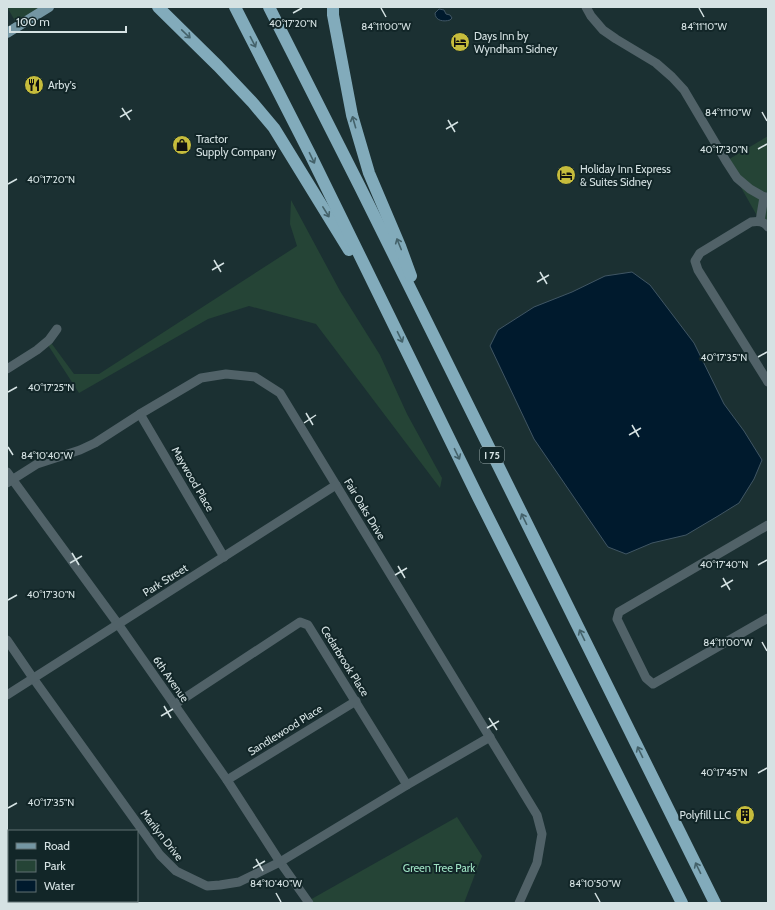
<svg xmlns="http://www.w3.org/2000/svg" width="775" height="910" font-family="Cabin,sans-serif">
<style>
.green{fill:#254436}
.water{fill:#001a2d;stroke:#405664}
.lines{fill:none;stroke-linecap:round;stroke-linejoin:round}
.minor{stroke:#516268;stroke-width:9}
.major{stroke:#7496a3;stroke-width:10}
.highway{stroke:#82abbb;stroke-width:12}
.oneway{stroke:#44626a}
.ticks{fill:none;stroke:#d5e2e3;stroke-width:1.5}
.labels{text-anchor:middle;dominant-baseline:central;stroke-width:4;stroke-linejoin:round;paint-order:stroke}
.shield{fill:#122628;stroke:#9aaaab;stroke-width:1}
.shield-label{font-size:10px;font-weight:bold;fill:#d5e2e3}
.poi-label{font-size:11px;fill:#d5e2e3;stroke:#122628;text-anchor:start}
.street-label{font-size:11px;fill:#d5e2e3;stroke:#122628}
.park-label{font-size:11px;fill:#9fe2c3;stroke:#122628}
.ticks-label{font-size:10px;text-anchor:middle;fill:#d5e2e3;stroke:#122628;stroke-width:4;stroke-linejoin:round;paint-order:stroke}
</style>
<rect width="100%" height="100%" fill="#1b3032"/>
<g class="green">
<path d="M7,7H49L18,26Z"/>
<path d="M768,136V233L760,221L726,161Z"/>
<path d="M291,200L340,291L380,355L407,414L442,478L440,488L316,324L249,306L208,319L79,393L46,342L49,340L74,374H99L297,246L290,224Z"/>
<path d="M457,817L482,856L464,903H309L308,901Z"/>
</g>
<g class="water">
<path d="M439,9L444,10L446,14L450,15L452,18L450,20C444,22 435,21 435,13Z"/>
<path d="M632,272L650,285L694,343L724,404L744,431L762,460L754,479L739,503L718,516L686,535L652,543L626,554L608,547L534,439L490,346L498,330L534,307L572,292L605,276Z"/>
</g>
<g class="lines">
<g class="minor">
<path d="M586,7L591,16L603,30L616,39L656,63L672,77L684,90L726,161L737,178L750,189L764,197H768"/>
<path d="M760,221L764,197"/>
<path d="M768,227C764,221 758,221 751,222L700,253L695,261L698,270L768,382"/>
<path d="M7,369L37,350L49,340L57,329"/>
<path d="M140,414L224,557"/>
<path d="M7,472L118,624L227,780L280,862L309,903"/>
<path d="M7,483L37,464L80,450L95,443L140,414L201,378L226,374L255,377L280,393L537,815L542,834L537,863L519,903"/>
<path d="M768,525L619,612L617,619L646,678L653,684L768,618"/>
<path d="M7,640L33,678L160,855L176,871L207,886L220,885L239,882L280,862L407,785L490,737"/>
<path d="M7,695L336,485"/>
<path d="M174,705L300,622L308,625L407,785"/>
<path d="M227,780L356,701"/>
<path d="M7,860L9,863"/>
<path d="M32,901L33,903"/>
</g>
<path class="major" d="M7,33L49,7"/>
<g class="highway">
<path d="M158,7L218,66L253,103L274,128L349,250"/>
<path d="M235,7L310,154L478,497L682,903"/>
<path d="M269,7L360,187L715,903"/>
<path d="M333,7V15L352,115L369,173L400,246L411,276"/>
</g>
</g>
<defs><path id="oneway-shaft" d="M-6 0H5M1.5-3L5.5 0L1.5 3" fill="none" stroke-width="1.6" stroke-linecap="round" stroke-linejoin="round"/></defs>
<g class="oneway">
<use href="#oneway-shaft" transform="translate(186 34) rotate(44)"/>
<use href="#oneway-shaft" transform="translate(253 42) rotate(63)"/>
<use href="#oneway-shaft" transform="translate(354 122) rotate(-106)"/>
<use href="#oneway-shaft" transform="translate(312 158) rotate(64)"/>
<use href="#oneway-shaft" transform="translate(326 212) rotate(58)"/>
<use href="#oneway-shaft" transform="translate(399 244) rotate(-112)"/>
<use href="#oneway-shaft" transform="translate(400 337) rotate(64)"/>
<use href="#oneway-shaft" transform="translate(457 454) rotate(64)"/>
<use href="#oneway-shaft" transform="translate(524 519) rotate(-116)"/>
<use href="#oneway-shaft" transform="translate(582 635) rotate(-116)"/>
<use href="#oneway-shaft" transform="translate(640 752) rotate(-116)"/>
<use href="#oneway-shaft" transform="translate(698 868) rotate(-116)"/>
</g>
<path class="ticks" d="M381,8L386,17M699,8L704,17M293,13L302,8M122,108L130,120M762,112L767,121M120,117L132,110M448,120L455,132M446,129L458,122M758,149L767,144M8,184L17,179M214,260L221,272M212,270L224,263M540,272L547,284M537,282L549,275M758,357L767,352M8,392L17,387M306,413L313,425M304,423L316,415M632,425L639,437M629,435L641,428M8,447L13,455M72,553L79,565M70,563L82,556M758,565L767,560M398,566L405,578M395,575L407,568M723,578L730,590M721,587L733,580M8,600L17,595M762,642L767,651M164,706L171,718M161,716L173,709M489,718L497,730M487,728L499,721M758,773L767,768M8,808L17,803M256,859L263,871M253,868L265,861M276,893L281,902M595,893L600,902"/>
<defs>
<symbol id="hotel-disc" viewBox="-11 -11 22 22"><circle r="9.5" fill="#c6bc3c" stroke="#122628"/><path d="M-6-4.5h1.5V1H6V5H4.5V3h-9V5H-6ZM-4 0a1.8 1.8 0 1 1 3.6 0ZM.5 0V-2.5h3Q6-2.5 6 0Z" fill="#111"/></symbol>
<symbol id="restaurant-disc" viewBox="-11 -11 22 22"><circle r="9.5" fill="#c6bc3c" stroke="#122628"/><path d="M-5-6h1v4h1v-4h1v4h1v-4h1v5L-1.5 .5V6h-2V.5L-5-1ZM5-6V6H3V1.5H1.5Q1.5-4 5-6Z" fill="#111"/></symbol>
<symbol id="shop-disc" viewBox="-11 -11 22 22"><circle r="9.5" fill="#c6bc3c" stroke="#122628"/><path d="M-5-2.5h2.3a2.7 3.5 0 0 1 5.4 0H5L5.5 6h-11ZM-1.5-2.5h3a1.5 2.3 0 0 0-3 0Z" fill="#111"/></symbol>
<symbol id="building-disc" viewBox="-11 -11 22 22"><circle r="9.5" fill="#c6bc3c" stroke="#122628"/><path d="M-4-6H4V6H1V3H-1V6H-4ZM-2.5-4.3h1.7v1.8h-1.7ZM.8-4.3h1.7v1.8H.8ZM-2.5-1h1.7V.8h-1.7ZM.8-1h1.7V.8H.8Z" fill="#111"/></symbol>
</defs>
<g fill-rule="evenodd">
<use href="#hotel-disc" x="449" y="31" width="22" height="22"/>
<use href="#restaurant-disc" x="23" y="74" width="22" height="22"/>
<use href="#shop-disc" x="171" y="134" width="22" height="22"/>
<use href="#hotel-disc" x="555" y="164" width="22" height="22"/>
<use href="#building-disc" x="734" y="804" width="22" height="22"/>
</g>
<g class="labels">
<rect class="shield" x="480" y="447" width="24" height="16" rx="3"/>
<g class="shield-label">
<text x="492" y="455">I 75</text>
</g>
<g class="poi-label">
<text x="474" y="36">Days Inn by<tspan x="474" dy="13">Wyndham Sidney</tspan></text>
<text x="48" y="85">Arby's</text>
<text x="196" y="139">Tractor<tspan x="196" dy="13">Supply Company</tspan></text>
<text x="580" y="169">Holiday Inn Express<tspan x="580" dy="13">&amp; Suites Sidney</tspan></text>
<text x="731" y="815" text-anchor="end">Polyfill LLC</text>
</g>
<g class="street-label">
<text transform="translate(193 479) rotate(60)">Maywood Place</text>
<text transform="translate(365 509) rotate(59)">Fair Oaks Drive</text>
<text transform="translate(165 580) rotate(-32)">Park Street</text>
<text transform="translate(345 661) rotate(58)">Cedarbrook Place</text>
<text transform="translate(171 679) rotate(55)">6th Avenue</text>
<text transform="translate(285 730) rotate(-32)">Sandlewood Place</text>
<text transform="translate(162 835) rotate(52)">Marilyn Drive</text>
</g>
<g class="park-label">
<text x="439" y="868">Green Tree Park</text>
</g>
</g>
<g class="ticks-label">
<text x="293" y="27">40°17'20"N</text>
<text x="386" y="30">84°11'00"W</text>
<text x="704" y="30">84°11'10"W</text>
<text x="728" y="116">84°11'10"W</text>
<text x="724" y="153">40°17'30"N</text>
<text x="51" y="183">40°17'20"N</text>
<text x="724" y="361">40°17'35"N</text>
<text x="51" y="391">40°17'25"N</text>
<text x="47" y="459">84°10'40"W</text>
<text x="724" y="568">40°17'40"N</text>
<text x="51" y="598">40°17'30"N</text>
<text x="728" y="646">84°11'00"W</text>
<text x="724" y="776">40°17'45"N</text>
<text x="51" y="806">40°17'35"N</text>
<text x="276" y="887">84°10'40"W</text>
<text x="595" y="887">84°10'50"W</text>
</g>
<rect width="775" height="910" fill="none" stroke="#d5e2e3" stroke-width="16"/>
<rect x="8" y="830" width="130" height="72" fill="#122628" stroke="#607173"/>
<rect x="16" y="843" width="20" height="6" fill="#7496a3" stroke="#607173"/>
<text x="44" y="850" font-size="12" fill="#d5e2e3">Road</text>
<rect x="16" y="860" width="20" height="12" fill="#254436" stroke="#607173"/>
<text x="44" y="870" font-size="12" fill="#d5e2e3">Park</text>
<rect x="16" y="880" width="20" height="12" fill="#001a2d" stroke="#607173"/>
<text x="44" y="890" font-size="12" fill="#d5e2e3">Water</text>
<path d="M10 26v6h116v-6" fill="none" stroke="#d5e2e3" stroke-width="2"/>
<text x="16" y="26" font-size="12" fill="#d5e2e3" stroke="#122628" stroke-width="3" paint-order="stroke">100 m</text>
</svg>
